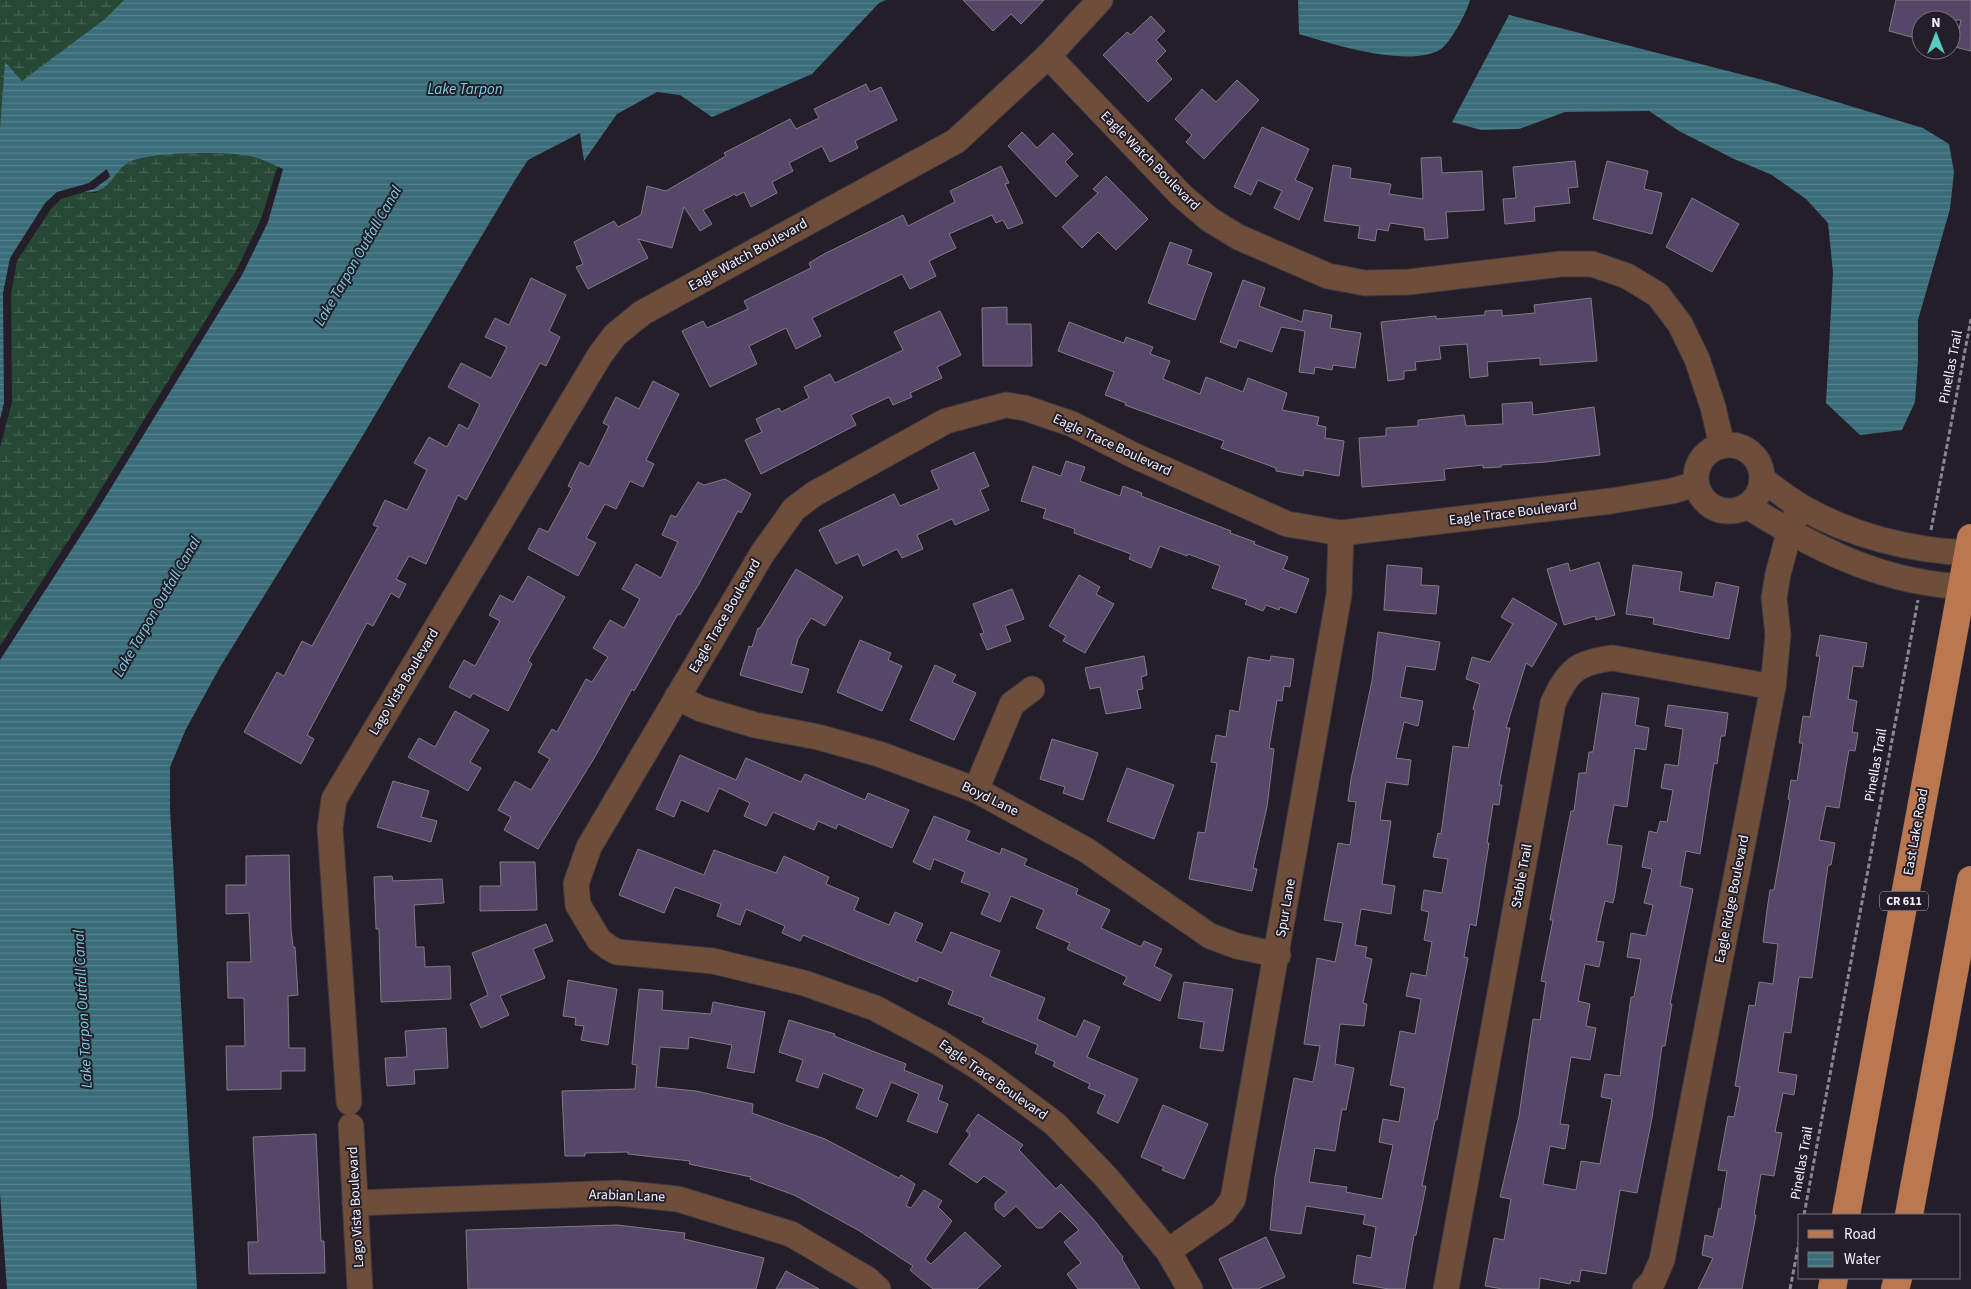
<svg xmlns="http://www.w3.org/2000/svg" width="1971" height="1289" font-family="'Source Sans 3',sans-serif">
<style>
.wetland{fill:url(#wetland-marsh)}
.water{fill:url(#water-rules)}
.building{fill:#564667;stroke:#817b88}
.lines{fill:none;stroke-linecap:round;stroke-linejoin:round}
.minor-casing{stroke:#3c3842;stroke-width:27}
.major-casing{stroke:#3c3842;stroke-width:29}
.path{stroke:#8a868f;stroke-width:3;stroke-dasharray:5 2.5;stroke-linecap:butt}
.minor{stroke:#6e4d3a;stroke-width:25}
.major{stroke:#ba7750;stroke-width:28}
.labels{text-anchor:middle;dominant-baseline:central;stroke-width:4;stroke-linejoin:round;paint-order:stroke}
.shield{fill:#231e29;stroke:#b7b3bc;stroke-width:1}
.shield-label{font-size:12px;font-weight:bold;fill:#f6f3fb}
.street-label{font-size:14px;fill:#f6f3fb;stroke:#231e29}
.water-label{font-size:15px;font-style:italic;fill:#7bd1e5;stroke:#231e29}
</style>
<defs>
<pattern id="wetland-marsh" width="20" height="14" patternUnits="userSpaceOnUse" patternTransform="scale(1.25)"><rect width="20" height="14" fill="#264835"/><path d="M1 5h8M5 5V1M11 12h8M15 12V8" fill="none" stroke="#466353"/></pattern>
<pattern id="water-rules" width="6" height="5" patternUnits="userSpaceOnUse" patternTransform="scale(1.25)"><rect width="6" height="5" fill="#3a6d79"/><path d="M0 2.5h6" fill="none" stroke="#57828d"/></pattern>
</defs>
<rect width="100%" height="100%" fill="#231e29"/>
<g class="wetland">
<path d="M0,0H177L41,88L19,79L5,62L14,130L0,146Z"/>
<path d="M223,145L278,165L261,219L236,271L92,504L0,646V447L12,403L11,294L17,261L51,209L61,199L84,192L96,193L136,151Z"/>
</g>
<g class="water">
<path d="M124,0H886L879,3L812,74L712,117L680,95L657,92L617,114L584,161L580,133L528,160L515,180L350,457L220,667L186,729L170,767V808L197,1289H7L0,1193V660L98,509L242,275L268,222L283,169C272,164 256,156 244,155C221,152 144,151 126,164C110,176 110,194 84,192L94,189L110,177L107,169L89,183L57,192L45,203L10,258L3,293L4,403L0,419V130L5,62L22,81L105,19Z"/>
<path d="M1298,0H1470C1467,12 1451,42 1441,49C1410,69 1332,44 1299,34Z"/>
<path d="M1509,15L1767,81L1923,128L1949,144L1954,172L1950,209L1918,320V361L1915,402L1902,430L1860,435L1826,403L1833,272L1828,223L1806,199L1772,175L1734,159L1679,131L1649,111L1565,112L1519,129L1481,130L1452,122Z"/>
</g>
<g class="building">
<path d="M963,0H1044L1021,24L1011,14L993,31Z"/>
<path d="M1896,0H1971V51L1955,47L1961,20H1921V26L1919,25L1915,38L1889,31Z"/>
<path d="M1151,16L1165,31L1156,40L1166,51L1156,61L1172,79L1148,102L1103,55L1127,32L1131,35Z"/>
<path d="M1237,80L1259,100L1204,159L1186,142L1192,135L1175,119L1202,89L1216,102Z"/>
<path d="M866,84L870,92L881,87L897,120L855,141L858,148L830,162L822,146L789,163L793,171L772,182L777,193L751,207L744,192L736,196L735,194L703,210L712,224L700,231L684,207L672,248L638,239L648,258L588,289L576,267L583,264L574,242L614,221L618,227L641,215L647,186L666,191L726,156L724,153L790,119L796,129L819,118L814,109Z"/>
<path d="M1262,127L1309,149L1295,180L1313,188L1299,220L1274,208L1282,191L1258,180L1251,195L1234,187Z"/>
<path d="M1022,132L1037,148L1053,133L1073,154L1065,162L1078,176L1056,197L1008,146Z"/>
<path d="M1441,157L1442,173L1482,171L1484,210L1446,212L1448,238L1425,240L1424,228L1390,223L1388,231L1377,229L1375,241L1358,238L1360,226L1324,221L1333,165L1351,168L1350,178L1391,184L1389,194L1423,199L1421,158Z"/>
<path d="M1575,161L1578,187L1568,188L1570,203L1534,207L1535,221L1505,224L1503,199L1516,198L1513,167Z"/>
<path d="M1607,161L1648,171L1644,189L1662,193L1652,234L1593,219Z"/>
<path d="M1001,166L1009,183L1005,184L1023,223L1008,229L1003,220L996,223L992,215L949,234L956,248L929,261L936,276L910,289L902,274L812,318L821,336L796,349L786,328L749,346L757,364L710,387L682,331L703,321L707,328L748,309L744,301L811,268L809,263L824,254L903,215L908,226L955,202L950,191Z"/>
<path d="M1106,176L1148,219L1116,250L1098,232L1082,248L1062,227L1098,193L1093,189Z"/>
<path d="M1692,198L1739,224L1712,272L1666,247Z"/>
<path d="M1170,242L1192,250L1187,264L1212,273L1195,320L1148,303Z"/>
<path d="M531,278L566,295L549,331L560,337L546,366L540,363L466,500L458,495L426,564L409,556L396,579L406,584L399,598L391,593L373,626L367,623L307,735L314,739L301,764L244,732L277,672L284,676L302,641L312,646L378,527L373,525L385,500L407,510L427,470L414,463L429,437L447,447L459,424L468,429L480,404L448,387L461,363L491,378L507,347L485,337L495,318L509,325Z"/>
<path d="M1243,280L1265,288L1259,306L1302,322L1304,310L1332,315L1330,328L1361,333L1355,368L1333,365L1332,370L1315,367L1314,374L1299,372L1305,331L1281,327L1272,352L1239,340L1236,348L1220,342Z"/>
<path d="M1591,298L1597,361L1540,365V358L1487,362L1488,376L1470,378L1467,344L1439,346L1441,359L1415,362L1416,370L1404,371V379L1388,381L1381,322L1436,316V319L1485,315V311L1502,310V316L1535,313L1534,305Z"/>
<path d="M1007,307V324H1031L1032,366H983L982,308Z"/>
<path d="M940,311L961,355L937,367L942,378L910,393L912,397L893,405L889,397L851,415L856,425L761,474L745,440L762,432L756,419L779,408L781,412L809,398L804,387L830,374L835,383L903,350L894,332Z"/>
<path d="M1069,322L1124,343L1126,337L1153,347L1150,354L1170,361L1163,379L1200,394L1206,377L1243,392L1248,378L1287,393L1282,410L1319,417L1317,425L1326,427L1325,438L1344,441L1339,476L1304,470L1303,476L1276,471V468L1221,448L1224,441L1125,405L1126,403L1105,395L1114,372L1058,351Z"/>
<path d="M653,381L679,394L646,460L654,464L643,487L630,481L616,509L605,504L586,538L596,543L578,576L528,549L539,528L548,532L572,488L568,486L580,462L589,467L609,426L603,423L616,397L639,409Z"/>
<path d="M1532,402L1533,415L1594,407L1600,455L1546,462L1501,465V467L1483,468V465L1444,469L1445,480L1362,487L1359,438L1386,436V428L1418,426V420L1464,415L1466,426L1503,424L1502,404Z"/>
<path d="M974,452L989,486L980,490L989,510L955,525L952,519L917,535L923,549L902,558L897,549L863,566L858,554L836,564L819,530L894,494L900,506L939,489L931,471Z"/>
<path d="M1066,461L1085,467L1080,481L1120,496L1123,486L1142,493L1141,496L1231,531L1230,533L1255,542L1254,544L1288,557L1283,569L1309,579L1296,613L1280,607L1279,610L1266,605L1263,611L1245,604L1247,600L1212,588L1220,566L1188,554L1187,556L1160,546L1151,568L1129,559L1131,554L1074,533L1075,529L1043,518L1046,509L1021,501L1033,466L1061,476Z"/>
<path d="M725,479L751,494L741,513L738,511L699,584L680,615L678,614L634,691L632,689L596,755L538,849L504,830L511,817L498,810L515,781L531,790L550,759L538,752L552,729L557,732L586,679L592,682L608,657L593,648L610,620L624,628L640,599L622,589L636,564L661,578L678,542L662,535L671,515L676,517L698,482L704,485Z"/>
<path d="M1599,562L1615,615L1596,620L1595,616L1564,625L1547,569L1568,563L1570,571Z"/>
<path d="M1387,565L1422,568L1421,585L1439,586L1436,614L1384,610Z"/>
<path d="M1633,565L1682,572L1679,591L1713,597L1716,582L1739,587L1729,639L1653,624L1654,618L1626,614Z"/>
<path d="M796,569L843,597L825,626L811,618L798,639L791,664L809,669L802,693L740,675L749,646L752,647L758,628H760Z"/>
<path d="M1079,575L1100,587L1096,594L1114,604L1085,653L1063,641L1066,636L1049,626Z"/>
<path d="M528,576L565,597L528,661L532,664L508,711L473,693L470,698L449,687L464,660L475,666L500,621L489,615L500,595L513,602Z"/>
<path d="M1012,589L1024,619L1005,626L1011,641L987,650L980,634L984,633L973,604Z"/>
<path d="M1513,598L1557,624L1532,667L1526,663L1506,728H1510L1499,785H1502L1499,805L1493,804L1487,843H1489L1476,926L1470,924L1464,957L1468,958L1437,1120H1435L1422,1186H1426L1416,1235H1414L1405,1289H1389L1353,1283L1357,1255L1371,1258L1376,1227L1363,1224L1365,1215L1306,1206L1301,1234L1270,1230L1275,1177L1294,1078L1313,1082L1320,1046L1304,1044L1317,958L1335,962L1343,923L1324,920L1338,843L1350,845L1356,802L1348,801L1351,779L1372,681L1378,632L1440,642L1435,670L1406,666L1400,697L1423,701L1418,726L1404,722L1396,758L1411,760L1408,785L1386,782L1380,820L1391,821L1382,884L1395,886L1391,914L1361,909L1355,945L1367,947L1365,957L1372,959L1363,1003L1367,1004L1364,1026L1340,1024L1335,1064L1354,1068L1346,1110L1342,1109L1335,1151L1315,1148L1309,1182L1347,1187L1346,1192L1382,1199L1393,1145L1379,1142L1383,1119L1399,1122L1405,1088L1390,1085L1400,1031L1415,1034L1421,999L1406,996L1411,973L1426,976L1432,942L1424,940L1429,912L1421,910L1424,890L1442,893L1448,859L1433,857L1438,833L1441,834L1453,746L1468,748L1475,710L1473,709L1480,684L1466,679L1472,657L1490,662L1513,624L1501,617Z"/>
<path d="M1820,635L1867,643L1863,667L1853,666L1848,699L1857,701L1852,732L1858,733L1855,751L1849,750L1839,808L1826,806L1819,840L1835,843L1831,865H1828L1812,978L1799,977L1791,1033L1784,1032L1778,1072L1797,1075L1794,1095L1783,1093L1775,1132L1782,1133L1774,1176L1761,1174L1754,1215H1756L1742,1289H1698L1713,1258L1702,1255L1705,1235L1713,1237L1719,1208L1721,1209L1727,1171L1718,1170L1728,1116L1734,1117L1740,1087L1735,1086L1749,1005L1755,1006L1759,982L1773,984L1778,944L1763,942L1767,910L1770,890H1774L1790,800L1788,799L1791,780L1797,781L1803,743H1799L1803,716L1810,717L1820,656H1816Z"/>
<path d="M860,640L891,653L888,660L902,666L882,711L837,692Z"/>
<path d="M1144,656L1147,675L1141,677L1143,689L1137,690L1141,708L1106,714L1100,687L1090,689L1085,668Z"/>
<path d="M1271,656L1294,659L1290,687L1284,686L1282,701L1277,700L1269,748L1274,749L1267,807L1253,868L1257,869L1252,891L1189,879L1198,832L1205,833L1217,763L1211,762L1216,735L1226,737L1230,710L1239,712L1248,657L1270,661Z"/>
<path d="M935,665L956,675L952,682L976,693L954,740L910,720Z"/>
<path d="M1602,693L1639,698L1635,725L1649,728L1646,750L1635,748L1627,807L1614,805L1607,844L1622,846L1615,894L1613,903L1605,901L1596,941L1604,942L1599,967L1585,964L1578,1001L1590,1004L1586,1026L1596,1028L1590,1060L1571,1057L1560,1124L1569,1125L1565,1149L1550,1146L1543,1184L1576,1190L1581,1161L1600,1164L1612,1099L1601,1097L1605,1074L1620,1076L1631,997H1634L1641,959L1627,957L1631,933L1646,936L1653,905L1644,903L1652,869L1642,867L1649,831L1657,833L1660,821L1667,822L1673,790L1661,788L1665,764L1678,766L1683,729L1665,726L1668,705L1728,713L1725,736H1721L1717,764L1714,763L1700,854L1686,851L1680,886L1693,889L1670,1004H1672L1665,1046H1662L1652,1118L1637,1193L1620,1190L1606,1274L1581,1270L1579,1282L1571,1280L1570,1284L1540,1278L1539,1289H1503L1485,1286L1494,1238L1504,1240L1511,1199L1500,1197L1519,1116L1533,1019L1540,1020L1546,982L1541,981L1553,920H1550L1571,811H1574L1579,773H1586L1589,752H1593Z"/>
<path d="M455,711L489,730L470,762L481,768L468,791L408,757L419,738L435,747Z"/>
<path d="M1052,739L1098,753L1083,800L1063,793L1065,787L1040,779Z"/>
<path d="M680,755L736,780L746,758L801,782L805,774L865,800L868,793L909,810L892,848L838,824L836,829L818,821L814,830L773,812L766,826L744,816L750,803L719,788L708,812L681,800L674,817L656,809Z"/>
<path d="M1127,768L1174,785L1154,839L1107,821Z"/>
<path d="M393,781L429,791L421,817L437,821L431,842L377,827Z"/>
<path d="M934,816L970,831L966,840L1000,854L1002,848L1027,859L1024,865L1078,889L1076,894L1110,910L1101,928L1141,947L1144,941L1162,949L1154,966L1172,975L1160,1001L1123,984L1127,977L1067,949L1070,943L1036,928L1044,910L1011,896L1000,922L981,914L990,893L961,882L965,872L934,859L930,870L913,862Z"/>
<path d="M638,849L704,875L714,850L776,873L784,856L829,877L826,884L859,898L854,910L889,925L895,912L923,924L915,941L942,953L951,932L1000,951L990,976L1045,998L1037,1019L1076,1037L1084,1020L1100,1027L1087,1057L1138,1079L1118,1123L1097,1113L1105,1095L1088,1088L1090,1084L1053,1066L1055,1062L1035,1053L1038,1045L982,1022L984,1018L948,1004L953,991L919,977L917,982L803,935L800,941L782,933L785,926L746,909L740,925L717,916L721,904L675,887L664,913L619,895Z"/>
<path d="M289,855L291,929L293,947H295L298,995L288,996L289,1048H305V1071H281V1089L227,1090L226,1046H245L244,998H228L227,962H251L249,913L226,914V885H246V856Z"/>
<path d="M500,862H535L537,910L480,911V886H501Z"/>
<path d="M392,876L393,881L442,879L444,903L414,905L416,947H424L425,967L450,966L451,999L381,1002L379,929H376L374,877Z"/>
<path d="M546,924L553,941L533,949L545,978L500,996L509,1015L481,1028L470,1004L488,995L472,953Z"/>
<path d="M568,980L617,989L608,1045L581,1040L584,1026L575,1025L576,1018L563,1016Z"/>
<path d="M1184,982L1233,989L1223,1051L1200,1048L1204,1022L1178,1018Z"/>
<path d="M639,989L663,991L662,1010L711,1014L713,1002L765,1012L754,1073L727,1068L732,1045L689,1037L688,1049L660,1047L656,1087L696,1091L753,1104L752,1113L825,1139L899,1178L901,1175L915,1184L906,1206L911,1208L924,1190L942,1201L938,1207L952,1221L925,1259L931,1264L965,1232L1001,1266L977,1289H933L910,1270L913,1266L858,1230L794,1195L750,1179L751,1177L689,1164L690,1161L628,1154V1152L585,1153V1156H565L562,1091L635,1089L637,1065L632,1064Z"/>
<path d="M789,1020L835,1034L834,1036L906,1064L904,1070L943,1086L938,1100L948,1104L937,1133L907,1121L919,1094L891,1082L877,1117L856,1108L864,1089L823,1073L818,1088L796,1081L803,1060L779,1052Z"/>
<path d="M446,1028L448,1068L414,1070L415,1084L387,1086L385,1058L407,1057L405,1031Z"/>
<path d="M1163,1105L1208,1124L1184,1179L1162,1170L1164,1167L1141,1157Z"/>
<path d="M978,1114L1023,1145L1019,1150L1056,1189L1061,1184L1094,1220L1123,1257L1122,1259L1140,1289H1078L1067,1274L1081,1263L1064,1242L1079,1230L1060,1211L1042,1228H1037L1016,1206L1004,1217L995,1209V1203L1007,1192L984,1176L977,1183L949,1164L970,1134L966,1131Z"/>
<path d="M316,1134L321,1241H324L325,1273L249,1274L248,1242H258L253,1137Z"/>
<path d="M617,1225L685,1233L684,1239L764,1258L756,1289H468L466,1230Z"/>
<path d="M1266,1237L1285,1277L1258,1289H1233L1219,1259Z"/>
<path d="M786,1271L819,1289H776Z"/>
</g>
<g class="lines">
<defs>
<g id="minor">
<path d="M1048,56L1182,196L1209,219L1238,237L1328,276L1365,283L1409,282L1561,264H1592L1627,276L1658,295L1680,324L1697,359L1713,407L1722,446"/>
<circle cx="1729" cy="478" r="33"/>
<path d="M1762,479C1774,488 1787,498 1800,506C1851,536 1912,551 1971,553"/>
<path d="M1747,506C1817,550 1886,585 1971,587"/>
<path d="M677,697L701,709L755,725L818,737L879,754L976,790L1086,850L1210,936L1237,946L1278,955"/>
<path d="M976,790L1012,704L1032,689"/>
<path d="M349,1102L330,828L334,799L600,355L615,335L642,313L956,141L1048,56L1100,0"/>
<path d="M351,1126L360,1289"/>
<path d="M355,1203L619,1193L678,1199L791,1234L867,1279L878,1289"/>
<path d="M1168,1251L1223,1213L1233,1199L1339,595L1341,533"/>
<path d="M1190,1289L1168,1251L1106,1177L1055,1124L984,1071L940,1043L875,1008L804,983L713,961L617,952L608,947L599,940L578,905L576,884L589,847L762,554L794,509L814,494L946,421L1006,405L1025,408L1072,424L1135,456L1287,524L1341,533L1611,501L1672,491L1696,484"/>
<path d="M1446,1289L1553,703C1568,670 1578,662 1613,658L1773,687"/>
<path d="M1645,1289L1653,1281L1662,1260L1773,687L1778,635L1774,598L1778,574L1789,533L1800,506"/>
</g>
<g id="major">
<path d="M1846,1215L1971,538"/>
<path d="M1909,1215L1971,880"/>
<path d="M1832,1289L1834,1278"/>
<path d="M1895,1289L1898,1278"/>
</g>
</defs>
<use href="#minor" class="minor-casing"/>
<use href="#major" class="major-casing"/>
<g class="path">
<path d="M1931,530L1971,319"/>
<path d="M1804,1215L1918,600"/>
<path d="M1790,1289L1800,1238"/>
</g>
<use href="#minor" class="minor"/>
<use href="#major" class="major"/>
</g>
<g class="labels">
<rect class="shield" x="1880" y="891.5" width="48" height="19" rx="4"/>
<g class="shield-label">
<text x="1904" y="901">CR 611</text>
</g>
<g class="street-label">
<text transform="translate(1150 161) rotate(45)">Eagle Watch Boulevard</text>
<text transform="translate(748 255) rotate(-29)">Eagle Watch Boulevard</text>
<text transform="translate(1951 367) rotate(-79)">Pinellas Trail</text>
<text transform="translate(1112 445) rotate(25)">Eagle Trace Boulevard</text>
<text transform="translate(1513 513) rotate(-7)">Eagle Trace Boulevard</text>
<text transform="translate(725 616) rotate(-60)">Eagle Trace Boulevard</text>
<text transform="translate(404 682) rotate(-59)">Lago Vista Boulevard</text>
<text transform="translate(1876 765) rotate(-80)">Pinellas Trail</text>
<text transform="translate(990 799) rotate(26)">Boyd Lane</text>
<text transform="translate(1916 832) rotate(-80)">East Lake Road</text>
<text transform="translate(1522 876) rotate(-80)">Stable Trail</text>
<text transform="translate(1732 899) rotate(-79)">Eagle Ridge Boulevard</text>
<text transform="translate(1286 908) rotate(-80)">Spur Lane</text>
<text transform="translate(993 1080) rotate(35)">Eagle Trace Boulevard</text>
<text transform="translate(1802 1163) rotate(-80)">Pinellas Trail</text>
<text transform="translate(627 1196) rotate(2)">Arabian Lane</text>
<text transform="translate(356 1207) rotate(-93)">Lago Vista Boulevard</text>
</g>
<g class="water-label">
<text x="465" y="89">Lake Tarpon</text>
<text transform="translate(358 256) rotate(-60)">Lake Tarpon Outfall Canal</text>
<text transform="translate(157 607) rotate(-60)">Lake Tarpon Outfall Canal</text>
<text transform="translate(83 1009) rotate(-93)">Lake Tarpon Outfall Canal</text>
</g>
</g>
<rect x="1798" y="1214" width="162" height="65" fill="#231e29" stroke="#77737d"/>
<rect x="1808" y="1230" width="25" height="8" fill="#ba7750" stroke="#77737d"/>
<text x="1844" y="1239" font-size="15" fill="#f6f3fb">Road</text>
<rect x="1808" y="1252" width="25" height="15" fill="url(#water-rules)" stroke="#77737d"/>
<text x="1844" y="1264" font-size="15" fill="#f6f3fb">Water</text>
<g transform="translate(1936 35)"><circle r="24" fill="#231e29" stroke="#77737d"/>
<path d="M0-4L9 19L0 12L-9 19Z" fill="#58cec0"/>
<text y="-8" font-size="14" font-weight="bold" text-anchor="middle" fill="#f6f3fb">N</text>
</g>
</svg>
